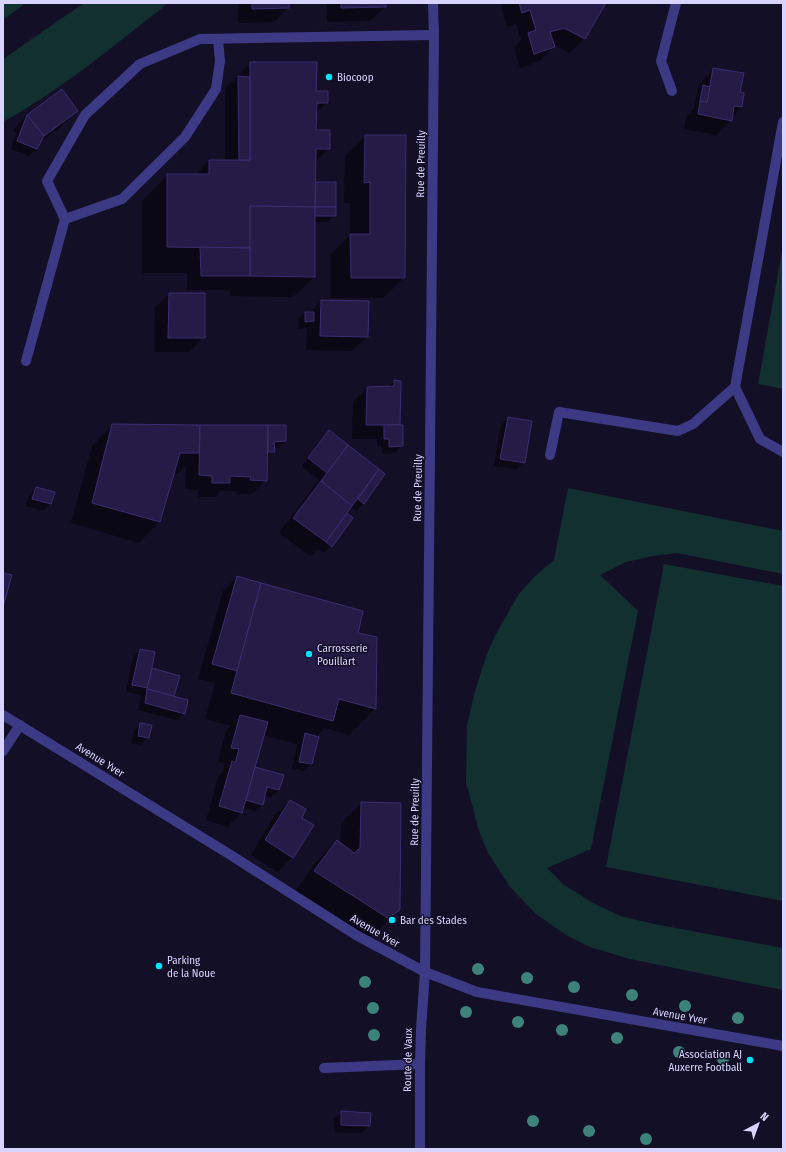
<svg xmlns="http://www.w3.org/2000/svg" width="786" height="1152" font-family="'Fira Sans Condensed',sans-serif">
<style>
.green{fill:#12302f}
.shadow{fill:#0007;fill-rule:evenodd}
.building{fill:#241b47;stroke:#3b2d73}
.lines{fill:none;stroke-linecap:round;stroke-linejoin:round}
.minor{stroke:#3d3a85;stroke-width:10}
.tree{fill:#3d827b}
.poi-dot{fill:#00e5ff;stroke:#130f26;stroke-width:1.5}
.labels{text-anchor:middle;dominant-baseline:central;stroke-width:3;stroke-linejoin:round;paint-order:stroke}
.poi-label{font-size:11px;fill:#d9d4ff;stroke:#130f26;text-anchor:start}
.street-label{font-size:11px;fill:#d9d4ff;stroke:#130f26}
</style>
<rect width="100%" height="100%" fill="#130f26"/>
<g class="green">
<path d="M3,3H26L3,20Z"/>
<path d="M84,3H168C115,45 62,89 3,122V59Z"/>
<path d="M783,246V389L758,384Z"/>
<path d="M568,488L783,531V574L677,553L653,556L626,562L600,575L638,611L591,849L547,868L563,884L591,902L620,916L654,924L783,948V990L630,959L590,947L566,935L536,914L510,887L488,853L479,831L466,782L467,726L474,695L486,656L496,634L518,595L535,576L554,560Z"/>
<path d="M664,564L783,586V901L606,867Z"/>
</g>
<g class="shadow">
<path d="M238,3H288V8L274,22L238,23Z"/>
<path d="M327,3H385V7L370,21L327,22Z"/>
<path d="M504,3H605L584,39L570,53L553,44L554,47L540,61L520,68L514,48L521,40L516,24L507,27L501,6Z"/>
<path d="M251,63L315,92L327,103L315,114V131L329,149L315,162V185L316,183L335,215L328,222H314V277L293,297L230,296V290H187V273H142V201L168,175H195L209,161H225V89Z"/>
<path d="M713,69L739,93L743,94L741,107L732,117L731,120L717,135L684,129L686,116L694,109L699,84Z"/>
<path d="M77,111L63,125L40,142L36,149L29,156L11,149L16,133L13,130L27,115ZM29,145L35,147V149L28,147Z"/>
<path d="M365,136L404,278L383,298H330V255L350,235V203H344L345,156Z"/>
<path d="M169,294L204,337L189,352H154L155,308Z"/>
<path d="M321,301L368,302L367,337L352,351L306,350L307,328L298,329V320L305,313H309Z"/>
<path d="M394,381L402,446L395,453L382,454V446H377V439H352L353,402L367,388L388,387Z"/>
<path d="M508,418L524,462L517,469L494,466L501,425Z"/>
<path d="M113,425L285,426V441L278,448H273V451L266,459V480L252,494H236L237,491L221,490L215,497H198V490L185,489L186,466L178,474H173L159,522L139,543L71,523L92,446Z"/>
<path d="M329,431L384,475L363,504L356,511L351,506L346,513L352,518L331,546L324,553L318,549L310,556L279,533L319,480L302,466L322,439Z"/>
<path d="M36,488L53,493L50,504L43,511L26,506L29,495Z"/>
<path d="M237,577L357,634L376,638L375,709L349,735L325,728L316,737L311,764L304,771L292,768L297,744L263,735L253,770L279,790L271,797L264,795L262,804L255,811L243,808L242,812L227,827L206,820L218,777L223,772L225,763L218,762L226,730L231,726L205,719L215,683L198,679L223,591Z"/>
<path d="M140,650L151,669L179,677L173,697L184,713L177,720L138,710L141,695L126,692L133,657Z"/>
<path d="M141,724L148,737L141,745L131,743L134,731Z"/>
<path d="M290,801L301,818L292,857L278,872L251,855L275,815Z"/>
<path d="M362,803L399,910L378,931L366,938L295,892L316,862L337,841L340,844L341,823Z"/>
<path d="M342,1112L369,1126L362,1133L334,1132V1119Z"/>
</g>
<g class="building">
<path d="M252,3H289V8L252,9Z"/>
<path d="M341,3H386V7L341,8Z"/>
<path d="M519,3H606L585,39L564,28L550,32L555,47L534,54L528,33L536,30L530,10L522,13Z"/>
<path d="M250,62H317L316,91H328V103H317L316,130H330V149H316L315,207L250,206V248L167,247V174H209V160H250Z"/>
<path d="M713,68L744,73L740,92L744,93L742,107L734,106L732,121L698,114L700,101L707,102Z"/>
<path d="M238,76L250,77V160H239Z"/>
<path d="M703,85L710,87L707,102L700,101Z"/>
<path d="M62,89L78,111L44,136L27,115Z"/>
<path d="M27,115L44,136L37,149L17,141Z"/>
<path d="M365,135H406L405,278H351L350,234H370V182L364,183Z"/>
<path d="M316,182H336V207H315Z"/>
<path d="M250,206L315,207V277L250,276Z"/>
<rect x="315" y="207" width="21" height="9"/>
<path d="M200,247L250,248V276H201Z"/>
<path d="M169,293H205V338H168Z"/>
<path d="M321,300L369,301L368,337L320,336Z"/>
<path d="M305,312H314V321L305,322Z"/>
<path d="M394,380L401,381L400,425H366L367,387L394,386Z"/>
<path d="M508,417L532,421L525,463L500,459Z"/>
<path d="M112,424L200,425L199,453H180L160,522L92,503Z"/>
<path d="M200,425H268L267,481L250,480L251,477L230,476V483H212V476L199,475Z"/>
<path d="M268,425H286V441L274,442L275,452H268Z"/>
<path d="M384,425H403V446L389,447V439H384Z"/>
<path d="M329,430L348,445L327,473L308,458Z"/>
<path d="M348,445L379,469L352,506L321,481Z"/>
<path d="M379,469L385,474L364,504L358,499Z"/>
<path d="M321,481L352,506L326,542L293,518Z"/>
<path d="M36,487L55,492L51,504L32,499Z"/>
<path d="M347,513L353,518L332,547L326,542Z"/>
<path d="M3,573L12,575L3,607Z"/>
<path d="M237,576L261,583L237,671L212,664Z"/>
<path d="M261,583L363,611L358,633L377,637L376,709L339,699L333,721L231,693Z"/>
<path d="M140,649L155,652L148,688L132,685Z"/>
<path d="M152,668L180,676L174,696L147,689Z"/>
<path d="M147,689L188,700L185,714L145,703Z"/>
<path d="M240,715L268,722L242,813L219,806L232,761L235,763L239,749L231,748Z"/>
<path d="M140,723L152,725L149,738L138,736Z"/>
<path d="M305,733L319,737L312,764L299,762Z"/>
<path d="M255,767L284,775L279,790L267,787L263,805L246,800Z"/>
<path d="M290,800L306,809L302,818L314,825L293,858L265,840Z"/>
<path d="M361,802L401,803L400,910L388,918L314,871L337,840L354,853L360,848Z"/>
<path d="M341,1111L371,1113L370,1126L341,1125Z"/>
</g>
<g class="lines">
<g class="minor">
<path d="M218,39L220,61L216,89L185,137L122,199L65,219L47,181L85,115L140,64L200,39L434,35"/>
<path d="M672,91L661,61L676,3"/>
<path d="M783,122L735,387L760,439L783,452"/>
<path d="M26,361L65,219"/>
<path d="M550,455L559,412L678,431L693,424L735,387"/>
<path d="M3,715L229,854L356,935L425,972L477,992L783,1046"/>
<path d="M3,751L20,725"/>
<path d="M324,1068L420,1064"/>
<path d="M420,1149V1064L421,1029L425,972L434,35L433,3"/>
</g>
</g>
<g class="tree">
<circle cx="478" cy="969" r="6"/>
<circle cx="527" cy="978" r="6"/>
<circle cx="365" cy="982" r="6"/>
<circle cx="574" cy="987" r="6"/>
<circle cx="632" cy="995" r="6"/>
<circle cx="685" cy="1006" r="6"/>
<circle cx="373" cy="1008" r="6"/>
<circle cx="466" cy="1012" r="6"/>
<circle cx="738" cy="1018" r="6"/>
<circle cx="518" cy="1022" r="6"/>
<circle cx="562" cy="1030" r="6"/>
<circle cx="374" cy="1035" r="6"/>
<circle cx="617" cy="1038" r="6"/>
<circle cx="679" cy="1052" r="6"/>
<circle cx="723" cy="1059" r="6"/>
<circle cx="533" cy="1121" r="6"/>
<circle cx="589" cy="1131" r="6"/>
<circle cx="646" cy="1139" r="6"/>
</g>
<g class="poi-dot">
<circle cx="329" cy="77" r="4"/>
<circle cx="309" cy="654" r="4"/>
<circle cx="392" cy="920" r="4"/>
<circle cx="159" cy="966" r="4"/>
<circle cx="750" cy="1060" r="4"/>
</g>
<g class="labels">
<g class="poi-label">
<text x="337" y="77">Biocoop</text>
<text x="317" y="648">Carrosserie<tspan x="317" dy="13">Pouillart</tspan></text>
<text x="400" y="920">Bar des Stades</text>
<text x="167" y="960">Parking<tspan x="167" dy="13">de la Noue</tspan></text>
<text x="742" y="1054" text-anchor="end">Association AJ<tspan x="742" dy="13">Auxerre Football</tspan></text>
</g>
<g class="street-label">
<text transform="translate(421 164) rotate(-89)">Rue de Preuilly</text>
<text transform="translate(418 488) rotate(-89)">Rue de Preuilly</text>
<text transform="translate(100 760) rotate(32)">Avenue Yver</text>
<text transform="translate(415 812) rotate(-89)">Rue de Preuilly</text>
<text transform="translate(375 931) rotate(30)">Avenue Yver</text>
<text transform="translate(680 1016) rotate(10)">Avenue Yver</text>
<text transform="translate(408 1060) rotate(-89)">Route de Vaux</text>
</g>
</g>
<rect width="786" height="1152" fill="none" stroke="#d9d4ff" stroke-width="8"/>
<g transform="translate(758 1124) rotate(41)" stroke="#130f26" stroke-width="3" paint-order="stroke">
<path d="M0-3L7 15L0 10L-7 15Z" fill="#d9d4ff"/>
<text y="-6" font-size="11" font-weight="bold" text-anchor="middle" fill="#d9d4ff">N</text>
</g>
</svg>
